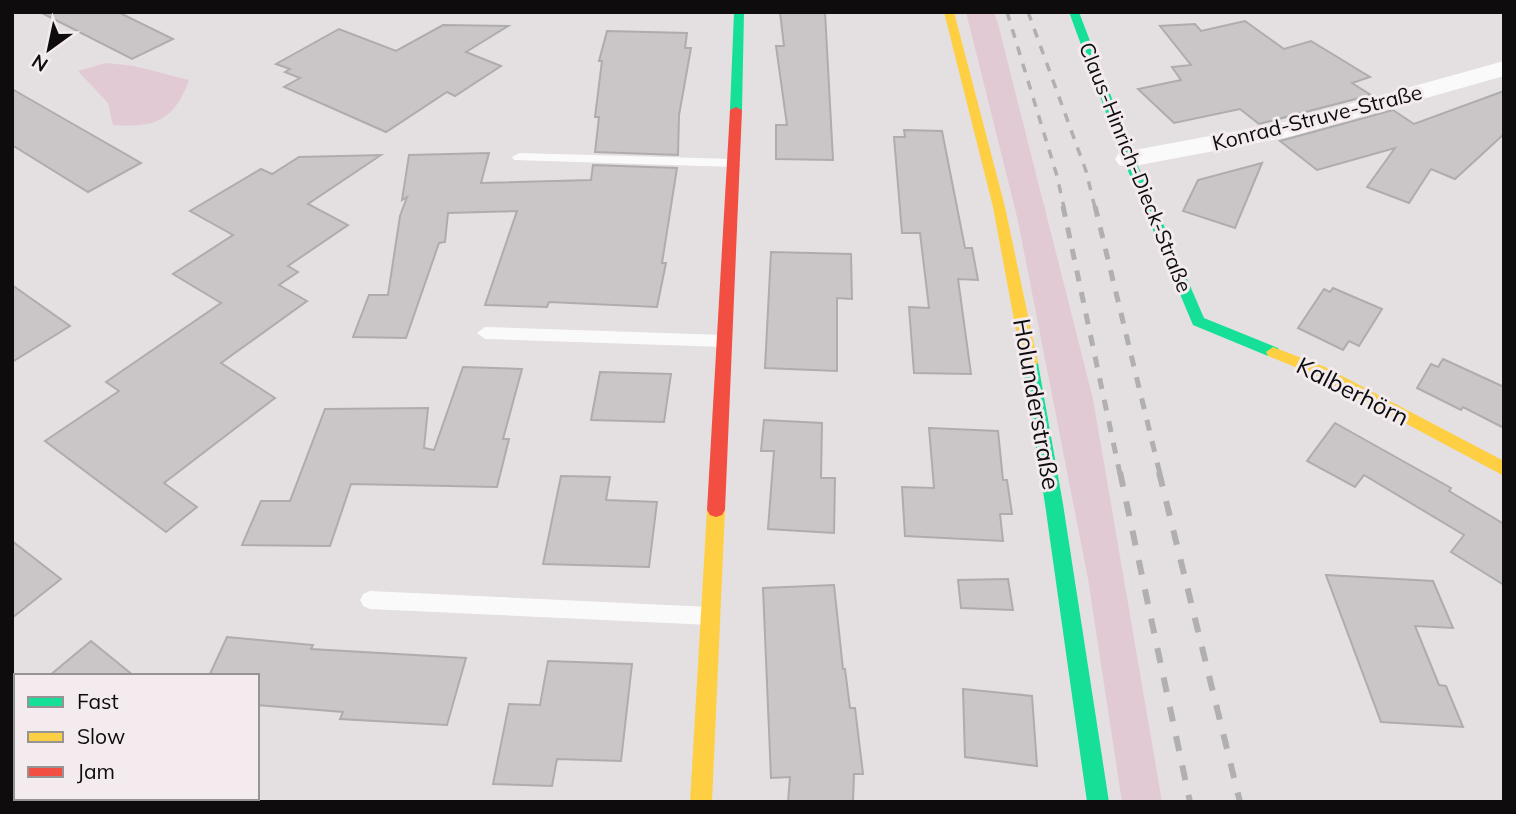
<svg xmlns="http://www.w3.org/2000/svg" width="1516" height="814" font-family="Mulish,sans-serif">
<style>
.green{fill:#e2cad4}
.building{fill:#cac6c7;stroke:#afacad;stroke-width:2}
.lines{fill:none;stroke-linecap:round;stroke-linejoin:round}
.lane{fill:#fbfafa;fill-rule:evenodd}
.street{fill:#fbfafa;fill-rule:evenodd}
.fast{fill:#16e098;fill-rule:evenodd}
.slow{fill:#ffcf43;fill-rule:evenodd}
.jam{fill:#f24e42;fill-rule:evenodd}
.rail-far2{stroke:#b1afb0;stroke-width:3.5;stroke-dasharray:9 9;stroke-linecap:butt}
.rail-far1{stroke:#b1afb0;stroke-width:5;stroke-dasharray:11 11;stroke-linecap:butt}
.rail{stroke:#b1afb0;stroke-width:6;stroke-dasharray:15 15;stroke-linecap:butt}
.labels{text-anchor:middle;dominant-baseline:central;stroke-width:6;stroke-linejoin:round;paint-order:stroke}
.far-street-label{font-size:21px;fill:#0e0c0d;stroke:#f3ebee}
.street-label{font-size:24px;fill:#0e0c0d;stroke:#f3ebee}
</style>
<rect width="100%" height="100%" fill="#e4dfe1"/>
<g class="green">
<path d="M966,12H994L998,24L1093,399L1162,802H1122L1088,579L1018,221Z"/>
<path d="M106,63L134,66L189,80C174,121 155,128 113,125L108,103L78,71Z"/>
</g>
<g class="building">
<path d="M40,12H118L173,39L132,59Z"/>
<path d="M780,12H825L833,160L776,159V125H787L776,46H784Z"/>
<path d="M1245,21L1284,49L1311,41L1370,77L1352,83L1371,95L1259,124L1240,109L1174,123L1138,89L1181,80L1172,67L1191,65L1160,26L1195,24L1201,31Z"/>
<path d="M443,25L508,26L466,52L501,66L455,96L447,92L386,132L284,87L300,78L285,72L290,69L276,64L339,29L396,51Z"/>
<path d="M607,31L687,33L685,48H691L679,115L678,155L595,152L599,117H595L602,61H599Z"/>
<path d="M12,89L66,120L141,163L88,192L12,145Z"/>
<path d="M1504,91V134L1455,179L1431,169L1409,203L1367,187L1395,148L1317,170L1280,141L1393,110L1414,124Z"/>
<path d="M904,130L942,131L965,248H972L978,280L958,279L971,374L914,373L909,307L929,308L920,233H902L894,137H905Z"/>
<path d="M489,153L481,183L591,180L593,165L677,168L662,263H666L657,307L549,302L547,307L485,305L517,211L448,213L445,242L439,243L406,338L353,337L369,295H388L400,216L407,197L402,200L409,155Z"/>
<path d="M381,155L308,204L348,225L288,266L298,272L279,285L307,301L221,363L275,398L164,483L197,507L166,532L45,441L119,391L106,382L221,303L173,274L233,235L190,211L261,169L272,174L299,157Z"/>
<path d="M1262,163L1235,228L1183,211L1198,180Z"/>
<path d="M771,252L851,254L852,299L837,298V371L765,368Z"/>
<path d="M12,285L70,326L12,362Z"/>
<path d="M1333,288L1382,309L1359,346L1349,341L1343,350L1298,328L1324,289L1330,292Z"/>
<path d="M1443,359L1504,387V428L1463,407L1461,410L1417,388L1431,364L1438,367Z"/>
<path d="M463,367L522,369L503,439H509L497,487L351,484L330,546L242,545L261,501H290L325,409L428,408L424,448L434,450Z"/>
<path d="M600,372L671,374L664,422L591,420Z"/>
<path d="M764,420L822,423L821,478H835L834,533L768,529L774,451H761Z"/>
<path d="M1335,423L1451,488L1449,491L1504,524V585L1451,552L1464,535L1364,475L1355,487L1307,461Z"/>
<path d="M929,428L998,431L1003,480H1007L1012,514H1000L1003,541L905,536L902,487L934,488Z"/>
<path d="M561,476L610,477L606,500L657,502L649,567L543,564Z"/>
<path d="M12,541L61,579L12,618Z"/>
<path d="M1326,575L1433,581L1453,628L1415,626L1439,685L1446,686L1463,727L1381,722Z"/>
<path d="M1008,579L1013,610L961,608L958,580Z"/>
<path d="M834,585L843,669H845L850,708H855L863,774H854L853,802H788L790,777L771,778L763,588Z"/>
<path d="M227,637L313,645L311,649L466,658L447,725L340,719L343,712L257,705V676H209Z"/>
<path d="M91,641L134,676H49Z"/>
<path d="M548,661L632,664L621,761L557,759L552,786L493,784L509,704L540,705Z"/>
<path d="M963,689L1032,696L1037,766L965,757Z"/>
</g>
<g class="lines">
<g class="lane">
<path d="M519,153L734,159L741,163L734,167L514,160L512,157Z"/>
<path d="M485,327L724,335L732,341L724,347L485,339L477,333Z"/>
<path d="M370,591L710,607L717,609L720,616L717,623L710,625L370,609L363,606L360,600L363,594Z"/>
</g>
<path class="street" d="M1504,61V76L1288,137L1129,167L1119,165L1115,159L1119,153L1129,151L1285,122Z"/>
<g class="fast">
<path d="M734,12H744L742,110L736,113L730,110Z"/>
<path d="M1069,12H1079L1135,159L1204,318L1278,348L1280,352L1278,356H1268L1193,325L1123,159Z"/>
<path d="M1030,357L1038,363L1063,504L1109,802H1087L1045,504L1022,363Z"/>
</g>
<g class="slow">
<path d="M944,12H954L1005,207L1038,363L1030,369L1022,363L993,207Z"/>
<path d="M1273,347L1325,367L1504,461V476L1315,375L1268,356L1266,352Z"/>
<path d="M716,503L722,505L725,510L712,802H690L707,510L710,505Z"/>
</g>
<path class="jam" d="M736,107L742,110L725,510L722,515L716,517L710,515L707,510L730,110Z"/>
<g class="rail-far2">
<path d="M1007,12L1057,176L1064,208"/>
<path d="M1028,12L1086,171L1095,208"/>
</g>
<g class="rail-far1">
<path d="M1063,206L1120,474"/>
<path d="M1095,206L1160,474"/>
</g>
<g class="rail">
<path d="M1120,472L1190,802"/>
<path d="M1159,472L1240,802"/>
</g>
</g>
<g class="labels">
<g class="far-street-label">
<text transform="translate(1317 117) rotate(-14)">Konrad-Struve-Straße</text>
<text transform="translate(1136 167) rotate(68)">Claus-Hinrich-Dieck-Straße</text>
</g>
<g class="street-label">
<text transform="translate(1353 391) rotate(27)">Kalberhörn</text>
<text transform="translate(1037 404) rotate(80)">Holunderstraße</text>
</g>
</g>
<rect width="1516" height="814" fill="none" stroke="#0e0c0d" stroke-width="28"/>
<rect x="14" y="674" width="245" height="126" fill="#f3ebee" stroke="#979294" stroke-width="2"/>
<rect x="28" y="697" width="35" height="10" fill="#16e098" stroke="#979294" stroke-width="2"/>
<text x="77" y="709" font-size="21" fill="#0e0c0d">Fast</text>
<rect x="28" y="732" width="35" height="10" fill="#ffcf43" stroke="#979294" stroke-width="2"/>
<text x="77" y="744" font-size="21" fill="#0e0c0d">Slow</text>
<rect x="28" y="767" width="35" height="10" fill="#f24e42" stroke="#979294" stroke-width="2"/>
<text x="77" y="779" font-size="21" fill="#0e0c0d">Jam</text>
<g transform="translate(49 49) rotate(213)" stroke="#f3ebee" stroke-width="5" paint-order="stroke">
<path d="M0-5L12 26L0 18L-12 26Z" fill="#0e0c0d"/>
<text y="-10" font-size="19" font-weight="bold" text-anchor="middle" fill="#0e0c0d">N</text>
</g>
</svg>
